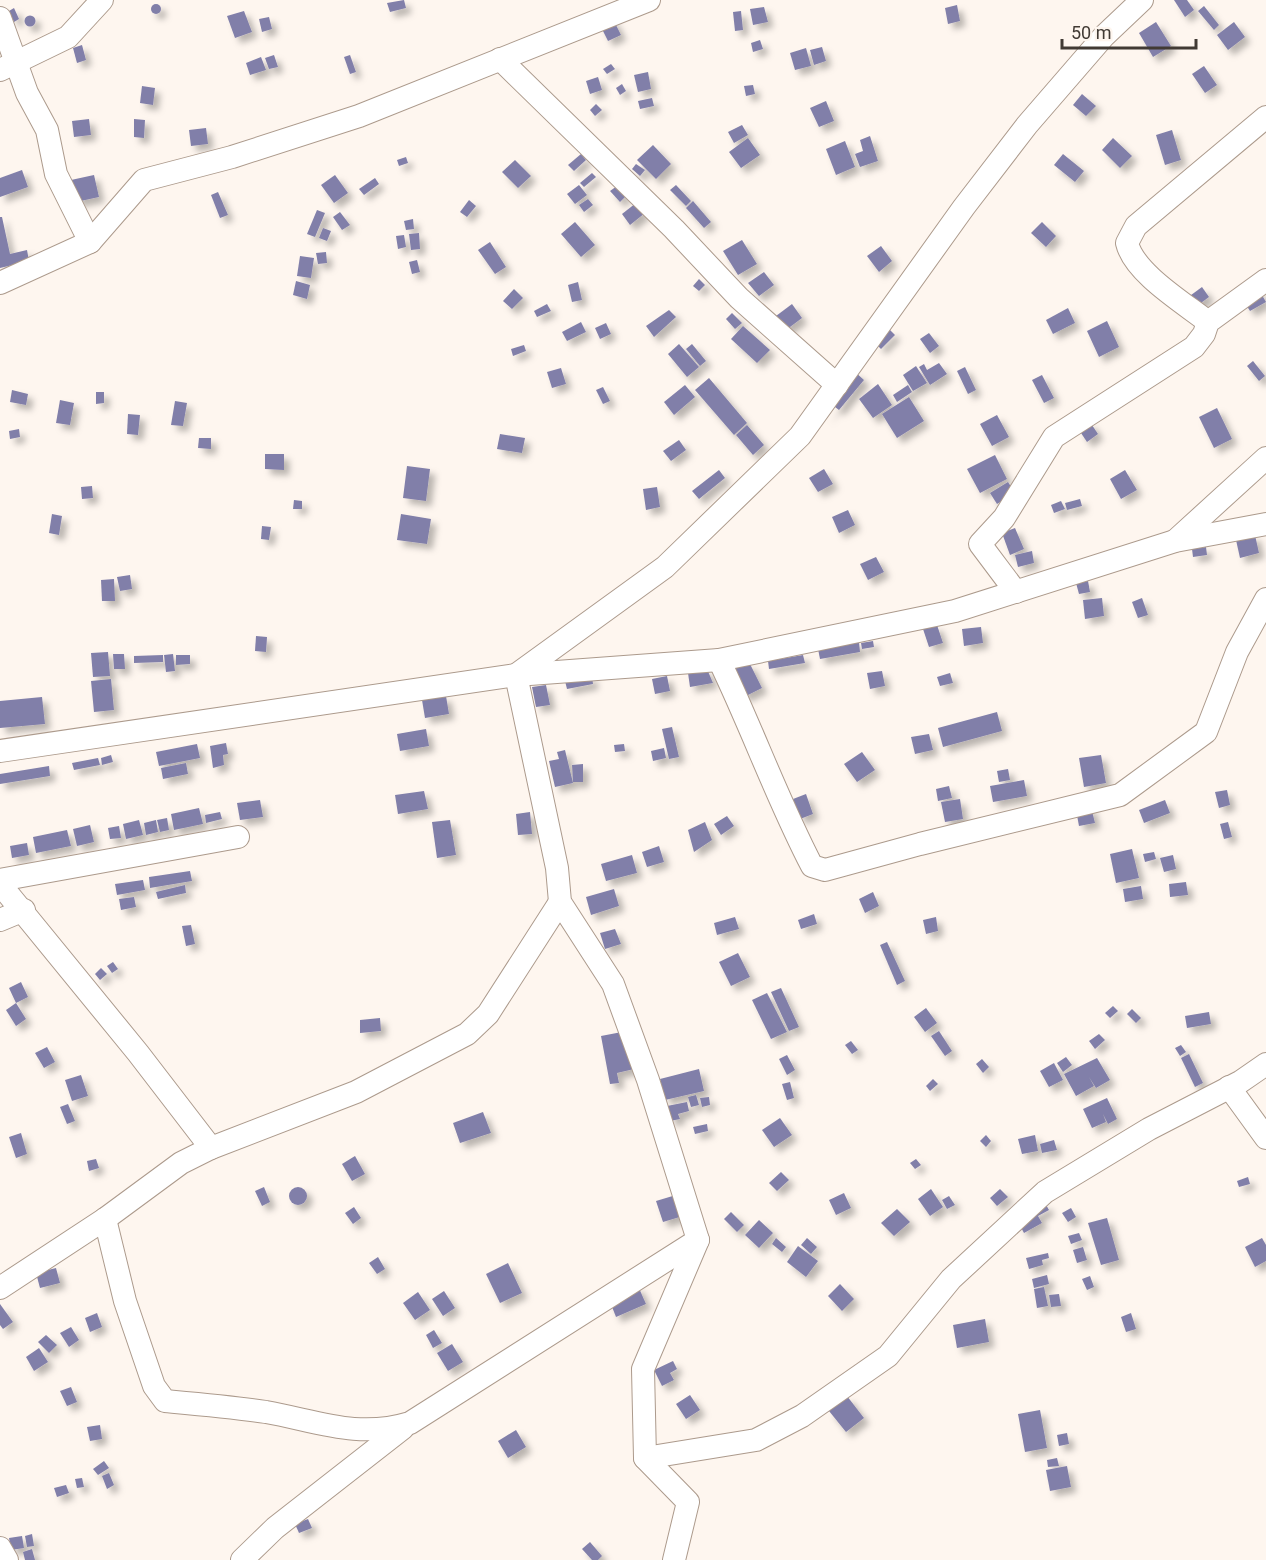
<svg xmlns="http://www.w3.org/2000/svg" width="1266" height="1560" font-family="Roboto,sans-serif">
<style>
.building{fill:#817fa9;filter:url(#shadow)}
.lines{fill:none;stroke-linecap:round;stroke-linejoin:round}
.minor-casing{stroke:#ac9a8c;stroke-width:24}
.minor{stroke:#fff;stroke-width:22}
</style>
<defs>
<filter id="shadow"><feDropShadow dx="5.5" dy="5.5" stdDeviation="3" flood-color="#0004"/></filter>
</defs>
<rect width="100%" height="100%" fill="#fef6ef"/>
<g class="building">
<path d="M404,0L406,8L390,12L387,3Z"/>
<path d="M1174,0H1187L1194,10L1185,17Z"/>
<circle cx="156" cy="9" r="5"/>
<path d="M957,5L960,21L948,24L945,8Z"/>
<path d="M1204,6L1219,25L1214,30L1198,11Z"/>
<path d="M764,7L768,22L753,25L750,9Z"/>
<path d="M14,8L19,19L14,22L9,11Z"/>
<path d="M244,11L252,32L235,38L227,16Z"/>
<path d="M741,11L743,30L735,31L733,12Z"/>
<circle cx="30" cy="21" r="5.5"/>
<path d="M269,17L272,29L262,32L259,19Z"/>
<path d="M613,19L621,35L608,41L600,25Z"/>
<path d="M1156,22L1171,46L1153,57L1139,33Z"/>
<path d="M1234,22L1245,37L1228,50L1217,35Z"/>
<path d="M760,40L763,49L753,52L751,43Z"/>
<path d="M82,45L86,60L77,63L73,48Z"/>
<path d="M822,47L826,61L814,65L810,50Z"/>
<path d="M806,48L811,66L795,70L790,53Z"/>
<path d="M274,55L278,67L269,69L265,58Z"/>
<path d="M350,55L356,72L350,74L344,57Z"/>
<path d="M261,57L266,70L250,75L246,63Z"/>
<path d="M611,64L615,69L607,74L603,69Z"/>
<path d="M1204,66L1217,85L1205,93L1192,74Z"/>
<path d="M648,72L651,89L638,92L634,75Z"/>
<path d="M598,77L602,90L590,94L586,81Z"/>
<path d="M622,84L626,91L620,95L616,88Z"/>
<path d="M753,85L755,94L746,96L744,86Z"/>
<path d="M142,86L155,88L153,105L140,103Z"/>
<path d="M1082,94L1096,106L1086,116L1073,105Z"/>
<path d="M652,98L654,106L640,109L638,101Z"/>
<path d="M826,101L834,121L819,127L810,108Z"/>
<path d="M596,104L602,110L595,116L590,110Z"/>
<path d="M89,119L91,135L74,137L72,121Z"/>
<path d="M134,119L145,120L144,138L134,137Z"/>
<path d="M742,125L748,135L734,143L728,132Z"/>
<path d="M206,128L208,144L191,146L189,130Z"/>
<path d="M1172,130L1181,160L1165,165L1156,135Z"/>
<path d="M870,136L878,161L860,167L855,154L863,151L860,140Z"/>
<path d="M748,138L760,155L741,168L729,152Z"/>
<path d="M1113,138L1132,156L1120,168L1102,150Z"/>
<path d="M845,141L855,167L836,175L826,149Z"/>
<path d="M653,145L671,164L656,179L637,160Z"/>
<path d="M581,154L586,160L574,171L568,165Z"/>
<path d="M1063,154L1084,171L1075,182L1054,165Z"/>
<path d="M406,157L408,163L399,166L397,160Z"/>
<path d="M515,160L531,176L518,188L502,172Z"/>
<path d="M636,164L645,170L640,176L632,169Z"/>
<path d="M22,170L28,187L0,197V178Z"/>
<path d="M592,173L596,177L584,187L580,183Z"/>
<path d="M94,175L99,197L76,202L71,180Z"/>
<path d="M335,175L348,193L334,203L321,185Z"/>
<path d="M375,178L379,184L364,195L359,189Z"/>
<path d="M579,185L587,195L575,204L567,194Z"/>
<path d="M676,185L691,201L686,206L670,190Z"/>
<path d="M617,186L626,196L620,202L610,191Z"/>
<path d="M218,192L228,215L220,218L211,195Z"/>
<path d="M588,199L593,205L584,212L579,205Z"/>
<path d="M469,200L476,206L467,217L460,212Z"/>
<path d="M693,201L711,222L704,228L686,208Z"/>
<path d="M636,203L645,213L630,225L622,214Z"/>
<path d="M317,210L325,213L315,237L307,234Z"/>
<path d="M340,212L350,225L342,230L333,217Z"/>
<path d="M0,217H2L10,254L27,250L29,261L0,268Z"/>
<path d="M413,219L414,229L406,230L404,221Z"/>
<path d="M575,222L595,245L581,257L561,234Z"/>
<path d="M1042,222L1056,236L1046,247L1031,233Z"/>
<path d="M323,228L331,231L327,241L319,238Z"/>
<path d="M419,233L420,249L411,250L409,234Z"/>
<path d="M404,235L406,247L398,249L396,236Z"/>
<path d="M742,240L757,264L738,275L723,251Z"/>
<path d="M490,242L506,267L495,274L478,250Z"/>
<path d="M881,246L892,261L879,272L867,256Z"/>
<path d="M326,252L327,263L318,264L316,253Z"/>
<path d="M300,256L314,258L311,278L297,276Z"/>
<path d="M417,260L420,272L412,274L409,262Z"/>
<path d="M764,272L774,285L759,296L748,283Z"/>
<path d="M699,279L705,285L699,291L693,286Z"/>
<path d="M296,281L310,285L307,299L293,295Z"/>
<path d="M578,282L582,300L572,302L568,285Z"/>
<path d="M1202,287L1209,297L1194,308L1187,298Z"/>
<path d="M514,289L523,298L512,309L503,301Z"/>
<path d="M1259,290L1266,302L1250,311L1243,300Z"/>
<path d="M547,304L551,311L537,317L534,311Z"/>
<path d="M792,304L802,318L786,330L776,316Z"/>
<path d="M1068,308L1075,323L1053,334L1046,320Z"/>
<path d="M669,310L676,317L654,337L646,326Z"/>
<path d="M732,313L742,323L735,329L726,319Z"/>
<path d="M1107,321L1119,347L1099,357L1087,331Z"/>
<path d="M581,322L586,332L567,341L562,332Z"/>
<path d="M606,323L611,334L600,339L595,328Z"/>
<path d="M743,326L770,350L757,363L731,339Z"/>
<path d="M890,330L895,335L881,349L876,344Z"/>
<path d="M929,333L939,346L930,353L920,339Z"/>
<path d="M679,344L699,367L687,377L668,354Z"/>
<path d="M692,344L706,361L700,366L686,349Z"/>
<path d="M524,345L526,351L513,356L511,349Z"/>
<path d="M1253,361L1265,376L1259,381L1247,366Z"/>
<path d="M939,363L947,374L930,385L919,367L924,364L927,370Z"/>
<path d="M916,366L927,383L913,391L903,375Z"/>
<path d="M965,367L976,390L968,394L957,371Z"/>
<path d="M561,368L566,384L552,388L547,372Z"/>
<path d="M854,371L864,380L839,410L835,407L826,419Z"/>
<path d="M1042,375L1054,398L1044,403L1032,380Z"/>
<path d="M709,378L747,423L734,435L695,390Z"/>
<path d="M878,384L892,405L873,418L859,399Z"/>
<path d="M685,385L695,397L674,415L664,402Z"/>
<path d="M908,385L912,392L897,402L893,395Z"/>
<path d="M603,387L610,401L603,404L596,390Z"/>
<path d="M12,390L28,394L26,405L10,402Z"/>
<path d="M96,392H104V403L96,404Z"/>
<path d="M909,397L924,421L897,438L882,414Z"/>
<path d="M60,400L74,403L70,425L56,423Z"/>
<path d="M175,401L187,403L183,426L171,425Z"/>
<path d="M1217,408L1232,439L1214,448L1199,417Z"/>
<path d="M128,414L140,415L138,435L127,434Z"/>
<path d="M997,415L1009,437L992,446L980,424Z"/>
<path d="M1090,422L1098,434L1087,442L1079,430Z"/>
<path d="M747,425L764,445L753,455L736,435Z"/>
<path d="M19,429L20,437L10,439L9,431Z"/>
<path d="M500,434L525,438L522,453L497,449Z"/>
<path d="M199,438H211V449L198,448Z"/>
<path d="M679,440L686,450L671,461L663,451Z"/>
<path d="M265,454H284V470L265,469Z"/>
<path d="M995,455L1007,479L980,493L967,469Z"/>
<path d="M407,466L430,469L426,501L403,498Z"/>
<path d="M824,469L833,484L818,492L809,478Z"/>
<path d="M719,470L725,478L699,499L692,491Z"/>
<path d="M1125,470L1137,490L1121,499L1110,479Z"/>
<path d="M1008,482L1015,493L997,504L990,493Z"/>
<path d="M92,486L93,498L82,499L81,487Z"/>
<path d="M657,487L660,507L646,510L643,489Z"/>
<path d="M1080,499L1082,506L1067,510L1065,503Z"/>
<path d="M294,500L302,501V509H293Z"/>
<path d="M1061,501L1065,509L1054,513L1051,505Z"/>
<path d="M848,510L855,525L839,533L832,517Z"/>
<path d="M52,514L62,516L59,535L49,533Z"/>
<path d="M401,514L431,519L427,544L397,540Z"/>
<path d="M262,526L271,527L269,540L261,539Z"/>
<path d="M1015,528L1024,549L1010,555L1002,533Z"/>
<path d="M1255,535L1259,553L1240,558L1236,540Z"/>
<path d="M1206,547L1207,555L1193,557L1192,549Z"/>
<path d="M1032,551L1034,563L1018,567L1015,555Z"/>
<path d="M876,557L884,572L868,580L860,564Z"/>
<path d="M130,575L132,589L120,591L117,577Z"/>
<path d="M114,579L115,601H102L101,580Z"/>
<path d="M1088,581L1090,592L1079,594L1076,583Z"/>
<path d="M1102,598L1104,616L1085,619L1083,600Z"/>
<path d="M1142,598L1148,615L1138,618L1132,602Z"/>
<path d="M937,625L943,643L929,647L923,629Z"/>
<path d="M981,627L983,643L964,646L962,629Z"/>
<path d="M256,636L267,637L266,652L255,651Z"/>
<path d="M873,641L874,647L862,649L861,643Z"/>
<path d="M859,642L860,652L820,659L818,649Z"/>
<path d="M108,652L110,676L93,677L91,653Z"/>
<path d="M113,654H124L125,669H114Z"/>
<path d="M173,654L175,671L166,672L164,655Z"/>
<path d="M163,655V662L134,663V656Z"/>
<path d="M176,655H190V664L176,665Z"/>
<path d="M803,655L805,663L769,669L768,661Z"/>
<path d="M750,664L762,688L744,697L730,668Z"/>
<path d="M707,669L713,683L690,687L688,673Z"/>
<path d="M882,671L885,686L870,689L867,673Z"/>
<path d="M950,673L953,683L940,686L937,677Z"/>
<path d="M592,676L593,684L567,689L565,681Z"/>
<path d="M667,676L670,691L655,694L652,679Z"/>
<path d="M111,679L114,710L94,712L91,681Z"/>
<path d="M546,685L550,705L536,707L532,687Z"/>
<path d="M446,696L449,714L425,718L422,700Z"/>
<path d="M42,697L45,724L0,728V701Z"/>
<path d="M997,712L1002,731L943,747L938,728Z"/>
<path d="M672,727L679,757L669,759L662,729Z"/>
<path d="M426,729L429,746L400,751L397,734Z"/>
<path d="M929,734L933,750L915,754L911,737Z"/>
<path d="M226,743L228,754L223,755L224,765L213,768L210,746Z"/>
<path d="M197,744L200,758L159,766L156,752Z"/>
<path d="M624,744L625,751L615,752L614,745Z"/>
<path d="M664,748L666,758L653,761L651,751Z"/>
<path d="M565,750L573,783L555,787L549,761L559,759L557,752Z"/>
<path d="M862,752L875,770L857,782L844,764Z"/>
<path d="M111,755L113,762L102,765L101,758Z"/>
<path d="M1101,755L1106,783L1084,787L1079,758Z"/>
<path d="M98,758L100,765L74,770L72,763Z"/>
<path d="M186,763L188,774L163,779L161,768Z"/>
<path d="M583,764V782H573L572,765Z"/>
<path d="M49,766L50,776L0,784V774Z"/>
<path d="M1008,769L1010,780L999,782L997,771Z"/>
<path d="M1024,780L1027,796L993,802L990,786Z"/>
<path d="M949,786L952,798L938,801L936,789Z"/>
<path d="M1227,790L1230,805L1219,808L1215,792Z"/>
<path d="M424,791L428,809L398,814L395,795Z"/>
<path d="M806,794L813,814L800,819L793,799Z"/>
<path d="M960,799L963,819L945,822L941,802Z"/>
<path d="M260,800L263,817L240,820L237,803Z"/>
<path d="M1165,800L1170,813L1144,823L1139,810Z"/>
<path d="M1091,807L1095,823L1079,826L1076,810Z"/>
<path d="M199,808L203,824L174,830L171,814Z"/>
<path d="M220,812L222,819L206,823L205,815Z"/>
<path d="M530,812L532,834L518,835L516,814Z"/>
<path d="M727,816L734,826L721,835L714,824Z"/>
<path d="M167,818L169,830L160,832L157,820Z"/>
<path d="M139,820L143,835L126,839L123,824Z"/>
<path d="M156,820L158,832L146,835L144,823Z"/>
<path d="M450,820L456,855L437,858L432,822Z"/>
<path d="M705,822L712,840L694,852L688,830Z"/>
<path d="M1228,822L1232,837L1224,839L1220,824Z"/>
<path d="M90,825L94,842L77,846L73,829Z"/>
<path d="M119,826L121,838L110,839L108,828Z"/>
<path d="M67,830L71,846L36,853L33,837Z"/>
<path d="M27,843L29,855L12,858L10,846Z"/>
<path d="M659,846L664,862L647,867L642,852Z"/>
<path d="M1132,849L1139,878L1116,883L1110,854Z"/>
<path d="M1154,852L1156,859L1145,862L1143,854Z"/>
<path d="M632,855L637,873L606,881L601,864Z"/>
<path d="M1173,855L1176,869L1164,872L1160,858Z"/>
<path d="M190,871L192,881L150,888L149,877Z"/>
<path d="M143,880L145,890L117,895L115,884Z"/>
<path d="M1186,882L1188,895L1170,897L1169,884Z"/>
<path d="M185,885L186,893L158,899L156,892Z"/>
<path d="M1141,886L1143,899L1125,902L1123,889Z"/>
<path d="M614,889L619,906L591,915L586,897Z"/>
<path d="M873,892L879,906L865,913L859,899Z"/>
<path d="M134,897L136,907L121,910L119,899Z"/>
<path d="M814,914L817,924L801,929L798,920Z"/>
<path d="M735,917L739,929L717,935L714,923Z"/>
<path d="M936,917L938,931L926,934L923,920Z"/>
<path d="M191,925L195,944L186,946L182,926Z"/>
<path d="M615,929L621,944L605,949L600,933Z"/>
<path d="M887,942L905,981L897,985L880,945Z"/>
<path d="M738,953L750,977L731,986L719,962Z"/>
<path d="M113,962L118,969L112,973L107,966Z"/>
<path d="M101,968L107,974L100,980L95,974Z"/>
<path d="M21,982L28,997L16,1003L9,988Z"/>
<path d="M781,988L799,1027L789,1031L771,992Z"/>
<path d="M767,993L787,1032L771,1039L752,1000Z"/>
<path d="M16,1003L26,1019L16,1026L6,1010Z"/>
<path d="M1113,1006L1118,1011L1110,1018L1105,1013Z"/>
<path d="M926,1008L937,1023L925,1032L914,1017Z"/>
<path d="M1132,1009L1141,1018L1136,1023L1127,1014Z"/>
<path d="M1209,1012L1211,1024L1187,1028L1185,1016Z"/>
<path d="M380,1018L381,1031L360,1033V1020Z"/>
<path d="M627,1031L634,1069L617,1073L619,1083L610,1084L601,1036Z"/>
<path d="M939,1031L952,1051L945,1056L931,1036Z"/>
<path d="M1099,1034L1105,1040L1095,1049L1089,1041Z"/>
<path d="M851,1041L858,1050L852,1054L845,1045Z"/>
<path d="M1181,1045L1186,1052L1180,1056L1175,1048Z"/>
<path d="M47,1047L55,1062L44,1068L35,1053Z"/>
<path d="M1189,1054L1203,1083L1195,1087L1181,1058Z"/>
<path d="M787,1055L795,1070L787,1075L779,1059Z"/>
<path d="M1066,1057L1072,1065L1063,1072L1057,1063Z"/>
<path d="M1097,1058L1110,1080L1096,1088L1089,1077L1094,1086L1076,1096L1064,1074Z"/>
<path d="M982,1059L989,1067L983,1073L976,1064Z"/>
<path d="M1054,1063L1063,1080L1049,1087L1040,1071Z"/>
<path d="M699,1069L704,1091L665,1100L660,1079Z"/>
<path d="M81,1075L88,1096L72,1101L65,1080Z"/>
<path d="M933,1079L938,1084L930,1091L926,1086Z"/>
<path d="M790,1082L794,1098L787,1100L782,1084Z"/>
<path d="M696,1095L699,1105L691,1107L688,1097Z"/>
<path d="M709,1097L710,1105L702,1107L700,1098Z"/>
<path d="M1107,1098L1117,1119L1108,1124L1103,1114L1106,1122L1092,1128L1083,1109Z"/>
<path d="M687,1102L689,1111L678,1114L680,1119L670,1121L667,1106Z"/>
<path d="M68,1104L75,1121L67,1124L60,1107Z"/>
<path d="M483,1112L491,1133L460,1143L453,1123Z"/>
<path d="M780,1118L792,1135L774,1147L762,1130Z"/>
<path d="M707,1124L708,1131L695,1134L693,1127Z"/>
<path d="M21,1133L27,1154L16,1158L9,1137Z"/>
<path d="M986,1135L991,1141L986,1147L980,1141Z"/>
<path d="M1035,1135L1038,1151L1022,1154L1018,1139Z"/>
<path d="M1054,1140L1057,1150L1042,1153L1040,1144Z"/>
<path d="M355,1156L365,1174L352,1181L342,1164Z"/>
<path d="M96,1159L99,1168L89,1171L87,1161Z"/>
<path d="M916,1159L921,1165L915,1169L910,1163Z"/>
<path d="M781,1172L789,1180L777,1191L769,1183Z"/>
<path d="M1248,1177L1250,1184L1239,1187L1237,1181Z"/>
<circle cx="298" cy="1196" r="9"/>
<path d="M264,1187L270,1202L262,1206L255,1191Z"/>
<path d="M931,1189L943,1207L930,1216L918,1199Z"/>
<path d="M1000,1189L1008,1197L997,1206L990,1198Z"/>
<path d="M844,1193L851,1208L836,1215L829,1200Z"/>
<path d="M676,1195L683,1216L663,1222L656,1201Z"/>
<path d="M949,1196L955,1205L947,1209L942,1200Z"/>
<path d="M1045,1203L1049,1210L1038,1216L1042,1223L1024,1233L1017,1220Z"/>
<path d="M354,1207L361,1218L353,1224L345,1213Z"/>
<path d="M1071,1208L1076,1217L1068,1222L1062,1213Z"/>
<path d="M897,1209L910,1222L894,1236L881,1223Z"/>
<path d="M731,1212L744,1225L737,1232L724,1219Z"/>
<path d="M1107,1218L1119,1260L1101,1265L1088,1223Z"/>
<path d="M759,1220L773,1233L759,1248L745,1235Z"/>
<path d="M1079,1233L1082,1240L1071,1244L1068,1236Z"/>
<path d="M776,1238L786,1247L782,1252L772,1244Z"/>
<path d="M807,1238L817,1247L811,1254L801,1245Z"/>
<path d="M1262,1238L1266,1245V1261L1255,1267L1245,1247Z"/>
<path d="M798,1246L818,1261L806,1277L787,1262Z"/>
<path d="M1083,1247L1087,1260L1077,1263L1073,1250Z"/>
<path d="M1048,1253L1049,1258L1042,1260L1043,1265L1029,1269L1026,1258Z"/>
<path d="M378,1257L385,1269L377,1274L369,1263Z"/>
<path d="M508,1263L522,1293L500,1303L486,1274Z"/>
<path d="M56,1268L60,1283L40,1288L36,1273Z"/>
<path d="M1047,1275L1049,1284L1034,1288L1032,1279Z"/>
<path d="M1090,1276L1094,1287L1087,1290L1082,1279Z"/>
<path d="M840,1284L854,1299L842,1311L828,1296Z"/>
<path d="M638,1286L646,1304L616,1317L609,1299Z"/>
<path d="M1044,1287L1048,1306L1037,1308L1034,1289Z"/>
<path d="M444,1291L455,1308L443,1316L432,1299Z"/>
<path d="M418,1292L430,1310L415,1320L403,1303Z"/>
<path d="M1059,1294L1061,1306L1051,1307L1049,1295Z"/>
<path d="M0,1304L13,1322L3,1329L0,1325Z"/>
<path d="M97,1313L102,1327L90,1332L85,1318Z"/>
<path d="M1131,1313L1136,1329L1126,1332L1121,1317Z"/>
<path d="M985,1319L989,1342L957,1348L953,1325Z"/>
<path d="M71,1327L79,1340L69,1347L60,1333Z"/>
<path d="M434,1330L442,1343L433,1348L426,1335Z"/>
<path d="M46,1335L57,1345L49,1353L38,1342Z"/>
<path d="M452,1344L463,1362L448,1371L437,1353Z"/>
<path d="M39,1348L48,1362L34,1371L26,1357Z"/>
<path d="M673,1361L677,1369L670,1373L674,1380L662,1386L654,1370Z"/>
<path d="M71,1387L77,1402L67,1406L60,1391Z"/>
<path d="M690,1395L700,1410L686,1419L676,1404Z"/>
<path d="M847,1396L864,1418L846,1432L829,1411Z"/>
<path d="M1040,1410L1047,1448L1025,1452L1018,1414Z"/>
<path d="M100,1425L102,1439L90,1441L87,1427Z"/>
<path d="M516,1430L526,1447L508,1458L498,1441Z"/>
<path d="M1067,1433L1069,1444L1059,1446L1057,1435Z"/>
<path d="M1057,1458L1059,1466L1048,1467L1047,1460Z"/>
<path d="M104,1461L109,1468L98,1475L93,1469Z"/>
<path d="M1067,1466L1071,1487L1050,1491L1046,1470Z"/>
<path d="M109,1473L114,1485L107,1489L102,1476Z"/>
<path d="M82,1478L84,1487L77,1488L75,1479Z"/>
<path d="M66,1485L69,1493L57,1497L54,1488Z"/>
<path d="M308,1519L312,1528L299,1533L295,1524Z"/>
<path d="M32,1534L34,1546L27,1547L25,1536Z"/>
<path d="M22,1536L24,1548L11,1550L9,1538Z"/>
<path d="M590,1542L602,1556L598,1560H592L582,1549Z"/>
<path d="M32,1549L35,1560H25L23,1552Z"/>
</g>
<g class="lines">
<defs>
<g id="minor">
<path d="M0,18L27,93L47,130L56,174L90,242"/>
<path d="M500,59L674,229L739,298L837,385"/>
<path d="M0,70L68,37L102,0"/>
<path d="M0,283L90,242L144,180L232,157L359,116L649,0"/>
<path d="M1208,322C1184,303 1134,273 1127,243L1136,226L1266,117"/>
<path d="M1175,541L1266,458"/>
<path d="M1016,592L980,544L1004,518L1054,437L1194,347L1204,334L1208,322L1266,280"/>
<path d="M719,660C752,728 777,799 812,866L825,870L920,844L1120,795L1206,732L1237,652L1266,599"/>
<path d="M0,751L516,675L719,660L955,611L1175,541L1266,524"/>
<path d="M0,880L238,837"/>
<path d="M0,884L138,1053L211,1148"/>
<path d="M0,920L24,910"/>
<path d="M1229,1087L1266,1138"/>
<path d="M105,1219L125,1301L154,1386L165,1401C198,1404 233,1407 266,1412C317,1421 357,1439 410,1423L698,1240"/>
<path d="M0,1288L105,1219L181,1163L211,1148L356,1092L467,1034L488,1014L560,902"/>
<path d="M645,1458L756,1440L802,1416L888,1356L951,1279L1045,1192L1149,1129L1240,1082L1266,1064"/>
<path d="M0,1548L7,1560"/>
<path d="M242,1560L275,1528L403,1428"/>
<path d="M674,1560L688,1502L645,1458L643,1369L698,1240L648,1080L613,984L560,902L557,868L516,675L665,567L800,436L964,207L1027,125L1104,36L1142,0"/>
</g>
</defs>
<use href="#minor" class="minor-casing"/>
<use href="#minor" class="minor"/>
</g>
<path d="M1062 39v9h134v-9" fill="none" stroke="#413a34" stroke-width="3"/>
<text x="1071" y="39" font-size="18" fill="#413a34" stroke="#fef6ef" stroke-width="4.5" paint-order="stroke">50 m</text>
</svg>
